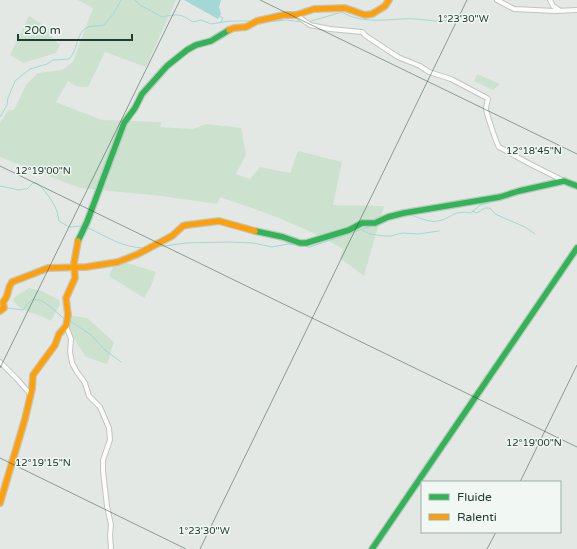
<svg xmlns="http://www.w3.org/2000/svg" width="577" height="549" font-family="'Varela Round',sans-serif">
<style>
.green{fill:#cce2ce}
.water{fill:#a3d8d6}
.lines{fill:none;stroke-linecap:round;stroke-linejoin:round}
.stream{stroke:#a3d8d6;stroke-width:1}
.street-casing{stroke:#c0c5c2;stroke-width:6}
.fast-casing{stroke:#bfc6c2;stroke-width:8}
.slow-casing{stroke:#bfc6c2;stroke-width:8}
.street{stroke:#fbfcfb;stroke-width:4}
.fast{stroke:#30b455;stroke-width:5.5}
.slow{stroke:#ff9f0a;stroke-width:5.5}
.ticks{fill:none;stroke:#213c30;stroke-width:1;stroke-opacity:0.45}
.ticks-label{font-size:10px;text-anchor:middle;fill:#213c30;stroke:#f1f8f3;stroke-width:3;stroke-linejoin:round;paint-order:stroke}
</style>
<rect width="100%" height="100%" fill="#e3e8e5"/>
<g class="green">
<path d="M78,0H176L146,67L105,52L88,87C80,88 75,86 68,81L56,102L102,120L161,122L160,127L192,129L207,124L241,128L246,154L236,174L250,179L260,167L290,173L298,151L342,162L333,205L384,206L364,276L340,258L343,249C304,226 264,212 220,197L217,204L161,196L80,188L0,157V123L8,110H14L26,85L38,73L62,70L73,62L93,8Z"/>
<path d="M29,16L51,30L49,34L60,45L56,53L23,63L10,55Z"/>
<path d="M477,74L500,84L493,90L474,81Z"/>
<path d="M121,261L156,272L151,286L144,298L109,276L114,265Z"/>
<path d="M29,288L42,291L59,300L60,304L51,321C39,313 20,313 13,300L16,296Z"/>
<path d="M68,315L87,318L114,342L107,364L86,357L66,326Z"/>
</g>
<path class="water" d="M184,0H221L219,7L221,14L218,19Z"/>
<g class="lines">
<g class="stream">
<path d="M135,0L140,5L162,17C178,14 179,13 193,22L201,20L211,24L229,21H253"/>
<path d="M220,16L223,18L221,22"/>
<path d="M266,22L286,20L303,22"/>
<path d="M308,22L342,12C359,23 382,20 402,19C413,18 425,20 436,21C448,21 461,19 473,17"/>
<path d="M0,117L7,105L8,98L15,81L30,69L47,64L53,60L69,59C78,51 76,31 88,27C93,25 99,27 104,25L114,13L121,0"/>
<path d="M0,186L19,190L24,189H27L33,183H37C43,188 53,201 56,209C58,213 58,217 59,221L69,227L83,226"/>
<path d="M472,211L477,213L485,208H489L491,209L495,214L525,227L535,234"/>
<path d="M410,215C419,217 428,223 438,221C453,218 452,210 471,213L480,205L489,203"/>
<path d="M378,224L394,218"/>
<path d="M88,228C106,236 123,248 144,248"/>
<path d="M362,230L370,234L385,236H391L402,233L418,234L439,231"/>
<path d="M157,247L186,243L228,242L253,243L272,247L288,244L310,247L375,225"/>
<path d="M7,308L23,310C26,307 27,303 31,301C41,294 57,314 65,319"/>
<path d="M70,321L91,335L105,350L121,362"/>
</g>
<defs>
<g id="street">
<path d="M497,0L514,9L555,11L577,10"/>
<path d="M550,0L553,6L559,10"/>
<path d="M296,15L310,25L330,29L362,32L366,36L398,57L420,66L429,72L451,79L487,98L488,99C487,103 486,106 486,109C486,112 497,145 499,147L530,164L564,181"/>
<path d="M66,326L71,339L70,352L72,363L77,372L85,383L89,396L100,407L109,428L110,440L103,460V471L107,506L111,525L110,535L111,549"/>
<path d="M0,362L17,379L31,395"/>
</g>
<g id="fast">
<path d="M255,231L283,237L300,243H306L349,230L362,223H375L388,217L404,213L500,197L519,191L564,181L577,186"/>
<path d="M78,241L87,222L124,123L135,108L142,94L167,66L187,50L196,45L211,41L229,30"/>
<path d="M372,549L577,248"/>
</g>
<g id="slow">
<path d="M229,30L234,28L246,27L257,21L284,15H296L314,9L345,8L365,15L372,14L385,6L389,0"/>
<path d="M0,311L4,308L3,302C10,295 6,290 12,282L48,268L86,267L118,262L138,254L172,236L183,226L187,225L219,221L255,231"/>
<path d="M0,503L25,419L32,389L33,375L55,345L59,334L66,326L68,315L66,298L75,278L74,263L78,241"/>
</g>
</defs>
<use href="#street" class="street-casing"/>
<use href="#fast" class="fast-casing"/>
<use href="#slow" class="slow-casing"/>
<use href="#street" class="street"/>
<use href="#fast" class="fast"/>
<use href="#slow" class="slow"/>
</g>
<path class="ticks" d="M260,0L577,154M0,166L577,447M0,368L180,0M0,458L186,549M520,482L577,365M200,549L467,0M487,549L496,532"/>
<g class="ticks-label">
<text x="463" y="22">1°23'30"W</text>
<text x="534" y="154">12°18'45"N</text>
<text x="43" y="174">12°19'00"N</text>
<text x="534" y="446">12°19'00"N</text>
<text x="43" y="466">12°19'15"N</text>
<text x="204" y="534">1°23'30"W</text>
</g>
<rect x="421" y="481" width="140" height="52" fill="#f1f8f3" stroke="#9eada5"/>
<rect x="429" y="494" width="20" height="6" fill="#30b455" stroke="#9eada5"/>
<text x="457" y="501" font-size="12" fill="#213c30">Fluide</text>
<rect x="429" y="514" width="20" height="6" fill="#ff9f0a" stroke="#9eada5"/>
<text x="457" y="521" font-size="12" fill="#213c30">Ralenti</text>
<path d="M18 34v6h114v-6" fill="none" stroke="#213c30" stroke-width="2"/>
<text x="24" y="34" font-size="12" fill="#213c30" stroke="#f1f8f3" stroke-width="3" paint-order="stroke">200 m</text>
</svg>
